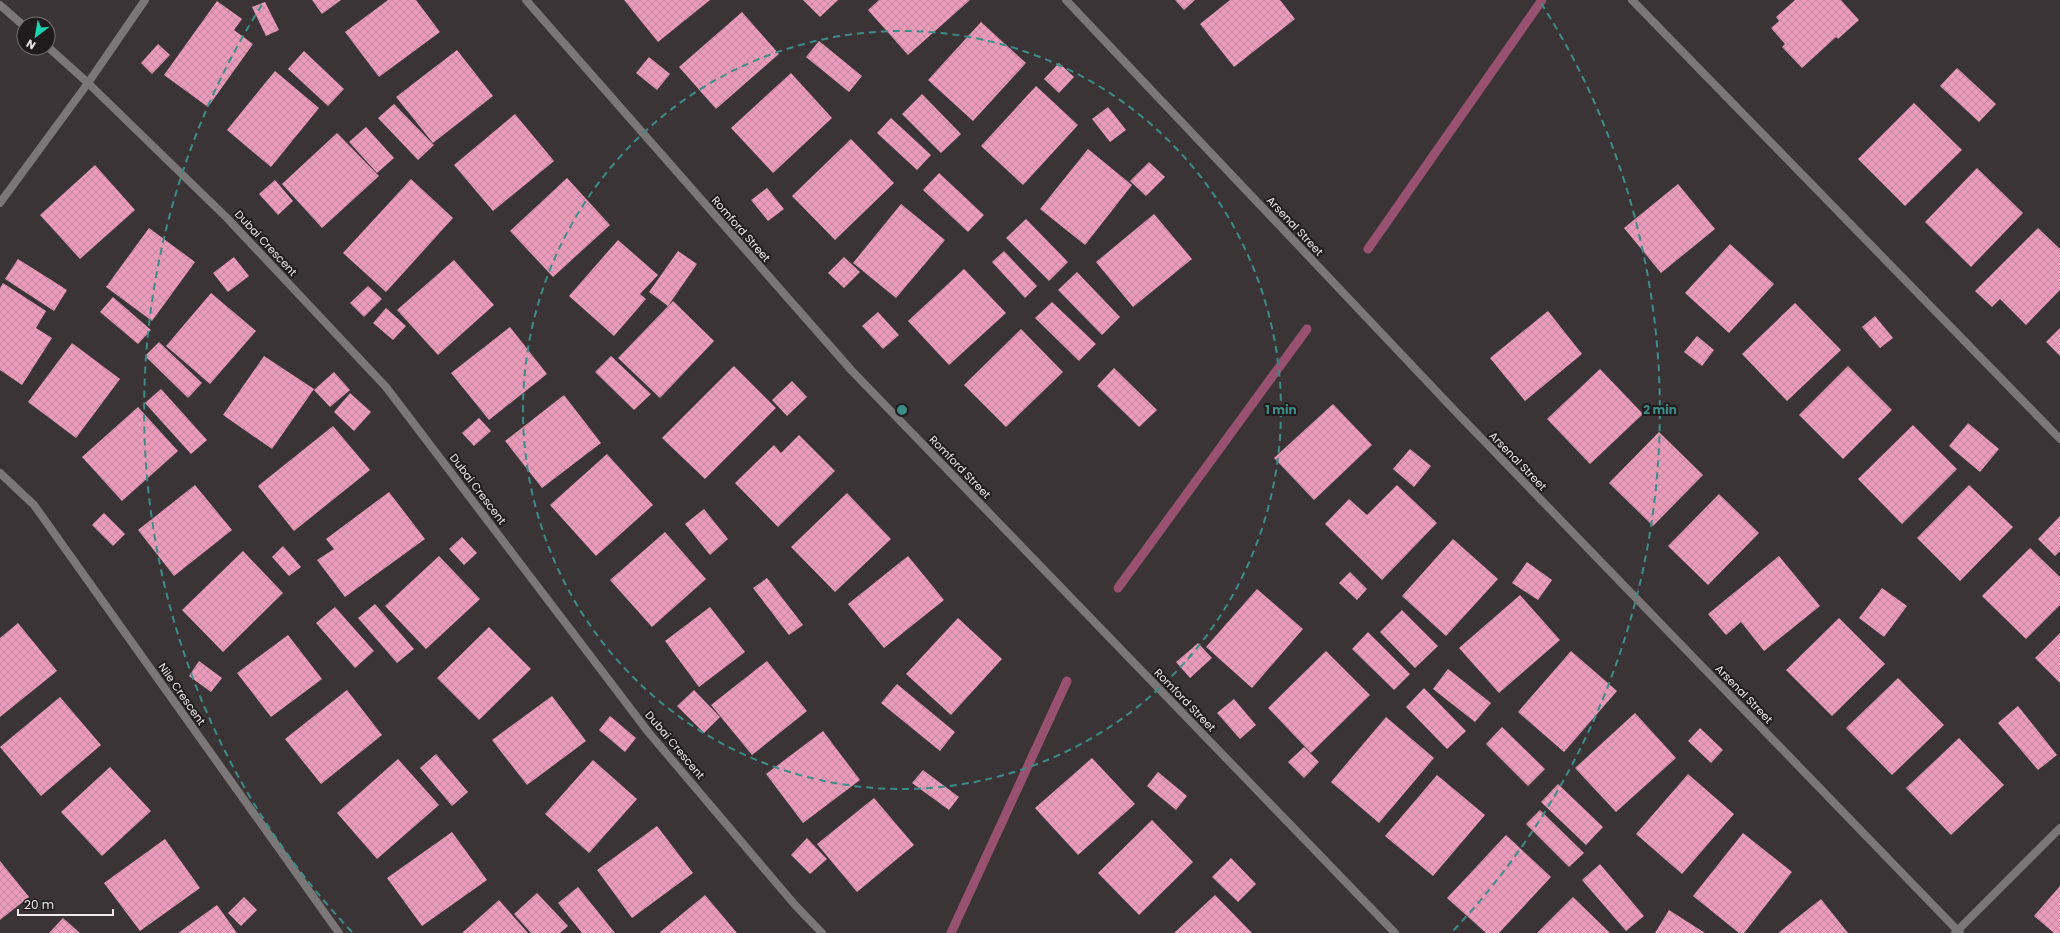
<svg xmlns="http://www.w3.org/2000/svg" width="2060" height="933" font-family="Poppins,sans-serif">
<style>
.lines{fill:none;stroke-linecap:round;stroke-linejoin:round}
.stream{stroke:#98526f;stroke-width:9}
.building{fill:url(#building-cross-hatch)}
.minor{stroke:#7b7778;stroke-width:8}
.ring{fill:none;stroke:#3c8d87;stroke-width:2;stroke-dasharray:7 5}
.labels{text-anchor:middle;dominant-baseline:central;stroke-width:4;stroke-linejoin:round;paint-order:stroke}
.street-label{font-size:11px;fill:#eeeaeb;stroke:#201c1d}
.centre{fill:#3c8d87;stroke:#201c1d;stroke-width:2}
.ring-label{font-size:12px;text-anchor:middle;font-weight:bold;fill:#3c8d87;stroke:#201c1d;stroke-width:4;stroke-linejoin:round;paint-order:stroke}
</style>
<defs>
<pattern id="building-cross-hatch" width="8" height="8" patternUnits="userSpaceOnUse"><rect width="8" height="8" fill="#ea9cba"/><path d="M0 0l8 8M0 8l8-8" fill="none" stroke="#c1869d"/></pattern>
</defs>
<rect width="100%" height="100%" fill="#3b3436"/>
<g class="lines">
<g class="stream">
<path d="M1368,249L1542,0"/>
<path d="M1118,588L1307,329"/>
<path d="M951,933L1067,681"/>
</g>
</g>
<g class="building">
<path d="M312,0H341L322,14Z"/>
<path d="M388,0H416L440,32L379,77L345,32Z"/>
<path d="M624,0H710L658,42Z"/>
<path d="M803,0H838L820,17Z"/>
<path d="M879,0H970L908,55L868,10Z"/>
<path d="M1175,0H1195L1184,10Z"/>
<path d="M1230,0H1280L1295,19L1234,67L1200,24Z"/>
<path d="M1795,0H1841L1859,20L1838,39L1836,37L1802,68L1782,47L1785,44L1771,28L1779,21L1776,17Z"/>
<path d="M217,1L242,19L234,30L253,44L208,107L164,75Z"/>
<path d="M265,2L279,30L266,36L252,7Z"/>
<path d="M742,12L779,54L716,109L679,67Z"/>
<path d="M981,22L1026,63L973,121L928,80Z"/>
<path d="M819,41L862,76L849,92L806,57Z"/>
<path d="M158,44L170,55L152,74L141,63Z"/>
<path d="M457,50L493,96L433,143L396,97Z"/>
<path d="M304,51L344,89L328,106L288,69Z"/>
<path d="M649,57L670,74L657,90L636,73Z"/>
<path d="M1059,63L1074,77L1059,93L1044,79Z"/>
<path d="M1957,68L1996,104L1979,122L1940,86Z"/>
<path d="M275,71L319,108L271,167L227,130Z"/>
<path d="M791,73L832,118L773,173L731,128Z"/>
<path d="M1036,86L1078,125L1023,185L981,146Z"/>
<path d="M922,94L961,134L941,153L902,114Z"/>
<path d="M1914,103L1962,150L1905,206L1858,159Z"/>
<path d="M394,104L434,145L418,160L378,118Z"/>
<path d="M1108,107L1126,130L1110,142L1092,119Z"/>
<path d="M515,114L554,161L493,211L454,165Z"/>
<path d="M891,118L931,155L917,170L877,133Z"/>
<path d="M366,127L394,158L377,173L349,142Z"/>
<path d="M337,133L379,176L322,228L282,184Z"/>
<path d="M851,139L894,183L835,240L792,196Z"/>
<path d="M1088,149L1132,185L1085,245L1040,209Z"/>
<path d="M1149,162L1165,177L1146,196L1130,181Z"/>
<path d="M95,165L135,210L80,259L40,215Z"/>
<path d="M1977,168L2023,213L1971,267L1925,222Z"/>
<path d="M939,173L984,215L968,232L923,190Z"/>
<path d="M567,178L610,225L553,277L510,231Z"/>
<path d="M411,179L453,218L386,292L343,253Z"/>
<path d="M275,180L293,201L278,215L259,194Z"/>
<path d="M1678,184L1715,229L1661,273L1624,228Z"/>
<path d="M767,188L784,209L768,221L751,200Z"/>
<path d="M901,204L945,240L896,298L853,263Z"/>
<path d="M1154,214L1192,259L1133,307L1096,262Z"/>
<path d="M1026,219L1068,262L1049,281L1006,238Z"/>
<path d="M149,228L195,262L152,321L106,287Z"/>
<path d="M2038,228L2060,249V290L2026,325L2000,299L1992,307L1975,291Z"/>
<path d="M618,240L658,275L640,294L646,299L614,336L569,296Z"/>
<path d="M1730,244L1774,284L1729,333L1685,293Z"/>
<path d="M678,251L697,264L668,306L649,292Z"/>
<path d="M1004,251L1037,286L1025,298L992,262Z"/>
<path d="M234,257L249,276L228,292L213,273Z"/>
<path d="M844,257L860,272L844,288L828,273Z"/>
<path d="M18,259L67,290L54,311L5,279Z"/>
<path d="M454,260L494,305L438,355L397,310Z"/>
<path d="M964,269L1006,313L949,365L908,321Z"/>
<path d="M1077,272L1120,317L1102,335L1058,290Z"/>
<path d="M3,283L46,311L36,328L52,338L22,385L0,370V288Z"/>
<path d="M368,286L382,299L364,317L350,303Z"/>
<path d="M211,293L256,331L210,384L166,346Z"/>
<path d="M113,297L151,330L138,344L100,312Z"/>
<path d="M673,301L714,341L660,398L618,358Z"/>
<path d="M1052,302L1096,344L1079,361L1035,318Z"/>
<path d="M1795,303L1841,350L1787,401L1742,354Z"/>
<path d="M386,308L406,326L393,340L373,323Z"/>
<path d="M1548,311L1582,354L1525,401L1490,358Z"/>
<path d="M878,312L899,335L883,349L862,326Z"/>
<path d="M1875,316L1893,338L1880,348L1862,327Z"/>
<path d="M510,327L547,374L489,420L451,373Z"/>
<path d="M2060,328V356L2046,342Z"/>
<path d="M1021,329L1063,372L1006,427L964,385Z"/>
<path d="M1697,336L1714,350L1702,366L1684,352Z"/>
<path d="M159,342L202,383L188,398L145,356Z"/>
<path d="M72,343L120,379L76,438L28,402Z"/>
<path d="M264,356L314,389L272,449L223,415Z"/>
<path d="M611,356L651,394L634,410L595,372Z"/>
<path d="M734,366L776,408L705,479L662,438Z"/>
<path d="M1848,366L1892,410L1843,459L1799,415Z"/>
<path d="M1114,368L1157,410L1139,427L1097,386Z"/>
<path d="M1600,369L1643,414L1590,464L1547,419Z"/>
<path d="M334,372L350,390L330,407L314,390Z"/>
<path d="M792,381L807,397L787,416L772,400Z"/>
<path d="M161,389L207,440L191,454L145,403Z"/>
<path d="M350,393L371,412L354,431L334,412Z"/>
<path d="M564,395L601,443L542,488L505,441Z"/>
<path d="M1333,404L1372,445L1314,500L1274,458Z"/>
<path d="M138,407L178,451L122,501L82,457Z"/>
<path d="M479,418L491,431L474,446L462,433Z"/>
<path d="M1968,423L1999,449L1980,472L1949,446Z"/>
<path d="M1913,425L1957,469L1902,524L1858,479Z"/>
<path d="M333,426L370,470L294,531L258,486Z"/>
<path d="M1659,432L1703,475L1653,526L1609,483Z"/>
<path d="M799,435L835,471L778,527L735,483L774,445L781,453Z"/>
<path d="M1410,449L1431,466L1414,487L1393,469Z"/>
<path d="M607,454L653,505L596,556L550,505Z"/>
<path d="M195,485L232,530L174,576L138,530Z"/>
<path d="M1397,485L1437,523L1382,580L1325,524L1349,499L1367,515Z"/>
<path d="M1969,485L2013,527L1960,581L1917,538Z"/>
<path d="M389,492L425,539L345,597L317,560L334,549L326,539Z"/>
<path d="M847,493L891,539L835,592L791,547Z"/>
<path d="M1719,494L1759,533L1708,585L1668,546Z"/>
<path d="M704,509L728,539L710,555L685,524Z"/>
<path d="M104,513L125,534L113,546L92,525Z"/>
<path d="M2060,516V551L2055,556L2038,539Z"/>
<path d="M665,532L706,579L652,627L610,580Z"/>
<path d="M462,537L477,553L464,565L449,549Z"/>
<path d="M1453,539L1498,579L1446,636L1402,596Z"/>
<path d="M283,546L301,567L289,576L272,557Z"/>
<path d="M2030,548L2060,577V605L2026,639L1982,596Z"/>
<path d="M243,551L283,593L223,652L182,610Z"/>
<path d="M439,556L480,599L426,649L385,606Z"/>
<path d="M908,556L944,600L884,648L848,604Z"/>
<path d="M1779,556L1820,606L1764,651L1741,622L1726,635L1708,614Z"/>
<path d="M1527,562L1552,580L1538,600L1512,583Z"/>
<path d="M1350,572L1367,589L1357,600L1339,583Z"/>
<path d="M767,578L803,625L789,635L753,588Z"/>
<path d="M1882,588L1907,606L1884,637L1859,618Z"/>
<path d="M1257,589L1303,629L1252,688L1206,647Z"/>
<path d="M1520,595L1560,640L1499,693L1459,648Z"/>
<path d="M375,604L414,649L397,663L358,618Z"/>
<path d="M335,607L374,651L355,668L316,623Z"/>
<path d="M710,607L745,652L699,687L665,641Z"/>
<path d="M1402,610L1438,646L1415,668L1380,632Z"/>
<path d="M958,618L1002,659L951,715L906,674Z"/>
<path d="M1839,618L1885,664L1832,716L1786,670Z"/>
<path d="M18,623L57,671L0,717V638Z"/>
<path d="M489,627L531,669L479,720L437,678Z"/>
<path d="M1368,632L1410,674L1394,690L1352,649Z"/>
<path d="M2060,633V683L2035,658Z"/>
<path d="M288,635L322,679L271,717L237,673Z"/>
<path d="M1198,643L1212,658L1190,678L1176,662Z"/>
<path d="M1326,651L1370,695L1311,753L1268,708Z"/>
<path d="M1571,651L1617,691L1564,752L1518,712Z"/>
<path d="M199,661L222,678L211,692L189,676Z"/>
<path d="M767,661L807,711L752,755L711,705Z"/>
<path d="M1448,669L1491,703L1475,722L1433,689Z"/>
<path d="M1898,678L1944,725L1892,775L1846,728Z"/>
<path d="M897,684L955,732L940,751L881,703Z"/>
<path d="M1424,688L1466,731L1447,749L1406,707Z"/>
<path d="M347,690L382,735L321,784L285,739Z"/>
<path d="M694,690L720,717L704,733L677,706Z"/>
<path d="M552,696L586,741L527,785L492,740Z"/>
<path d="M60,697L101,745L41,796L0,747Z"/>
<path d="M1234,699L1256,725L1240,739L1217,713Z"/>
<path d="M2018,706L2057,755L2038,770L1998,723Z"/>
<path d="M1635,713L1676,758L1616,812L1575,768Z"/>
<path d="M610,716L636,738L625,752L599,730Z"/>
<path d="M1386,717L1434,758L1379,823L1331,782Z"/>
<path d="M1502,727L1545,769L1528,786L1486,744Z"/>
<path d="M1700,728L1723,750L1711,763L1688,741Z"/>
<path d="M823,731L860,780L803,823L766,774Z"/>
<path d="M1959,738L2004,785L1951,835L1906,788Z"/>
<path d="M1304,747L1319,762L1304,778L1288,762Z"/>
<path d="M436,754L468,792L452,806L420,768Z"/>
<path d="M1092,758L1135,804L1078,855L1035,808Z"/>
<path d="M398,759L439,805L377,859L337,813Z"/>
<path d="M593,760L637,799L589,853L545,814Z"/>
<path d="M110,767L151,811L102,856L61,812Z"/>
<path d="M923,770L959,797L949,810L912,783Z"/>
<path d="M1158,772L1187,796L1176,810L1147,786Z"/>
<path d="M1688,774L1734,814L1682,874L1636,834Z"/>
<path d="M1437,775L1485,815L1433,876L1385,836Z"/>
<path d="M1558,784L1603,827L1586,845L1541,802Z"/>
<path d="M874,798L914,845L857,892L817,844Z"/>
<path d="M1540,810L1584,853L1569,867L1526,824Z"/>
<path d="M1152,820L1193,862L1139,915L1098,873Z"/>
<path d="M657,826L693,873L632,918L597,870Z"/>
<path d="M452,832L487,880L422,926L387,878Z"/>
<path d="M1743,833L1792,872L1744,933H1739L1693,896Z"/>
<path d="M1506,835L1551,877L1499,933H1486L1447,898Z"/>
<path d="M807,838L827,859L810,874L791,855Z"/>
<path d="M165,839L200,888L140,931L104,883Z"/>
<path d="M1231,858L1256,884L1238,902L1212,877Z"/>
<path d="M0,861L29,897L0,920Z"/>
<path d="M1600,864L1644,916L1626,931L1582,880Z"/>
<path d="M2060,886V933H2054L2034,916Z"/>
<path d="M578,887L615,933H582L558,903Z"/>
<path d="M537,893L568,926L560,933H531L514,914Z"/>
<path d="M705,895L737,933H659Z"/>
<path d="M1215,895L1252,933H1174Z"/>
<path d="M244,897L257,910L241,926L228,913Z"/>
<path d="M1573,897L1610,933H1537Z"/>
<path d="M1821,899L1848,933H1778Z"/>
<path d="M499,900L528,933H462Z"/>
<path d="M217,905L237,933H178Z"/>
<path d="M1669,910L1705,933H1655Z"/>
<path d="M63,918L80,933H49Z"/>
</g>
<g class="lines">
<g class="minor">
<path d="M526,0L852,371L1395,933"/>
<path d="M1066,0L1457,413L1960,933"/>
<path d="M1632,0L2060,439"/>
<path d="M0,5L24,26"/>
<path d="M48,47L88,83L227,218L386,387L649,733L795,905L822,933"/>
<path d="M0,203L88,83L145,0"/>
<path d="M0,473L34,505L339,933"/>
<path d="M1955,933L2060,828"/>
</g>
</g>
<g class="ring">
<circle cx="902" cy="410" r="379"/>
<path d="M352 932A758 758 0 0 1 263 3M1541 3A758 758 0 0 1 1452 932"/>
</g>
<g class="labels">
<g class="street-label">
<text transform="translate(1295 226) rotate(47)">Arsenal Street</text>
<text transform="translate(741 229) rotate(49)">Romford Street</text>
<text transform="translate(266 243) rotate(47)">Dubai Crescent</text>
<text transform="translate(1518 461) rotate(46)">Arsenal Street</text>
<text transform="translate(960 467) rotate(46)">Romford Street</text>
<text transform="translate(478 489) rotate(53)">Dubai Crescent</text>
<text transform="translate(182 694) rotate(55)">Nile Crescent</text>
<text transform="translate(1744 694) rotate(46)">Arsenal Street</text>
<text transform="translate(1185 700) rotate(46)">Romford Street</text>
<text transform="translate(675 745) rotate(50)">Dubai Crescent</text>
</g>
</g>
<circle cx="902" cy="410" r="6" class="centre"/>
<g class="ring-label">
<text x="1281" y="414">1 min</text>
<text x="1660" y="414">2 min</text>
</g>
<g transform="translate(36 36) rotate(211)"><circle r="19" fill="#201c1d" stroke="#726e6f"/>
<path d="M0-3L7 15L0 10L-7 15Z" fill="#1ad5b2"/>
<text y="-6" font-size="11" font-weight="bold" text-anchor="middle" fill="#eeeaeb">N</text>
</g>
<path d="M18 909v6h95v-6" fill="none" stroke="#eeeaeb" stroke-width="2"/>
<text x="24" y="909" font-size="12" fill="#eeeaeb" stroke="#201c1d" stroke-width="3" paint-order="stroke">20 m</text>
</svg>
